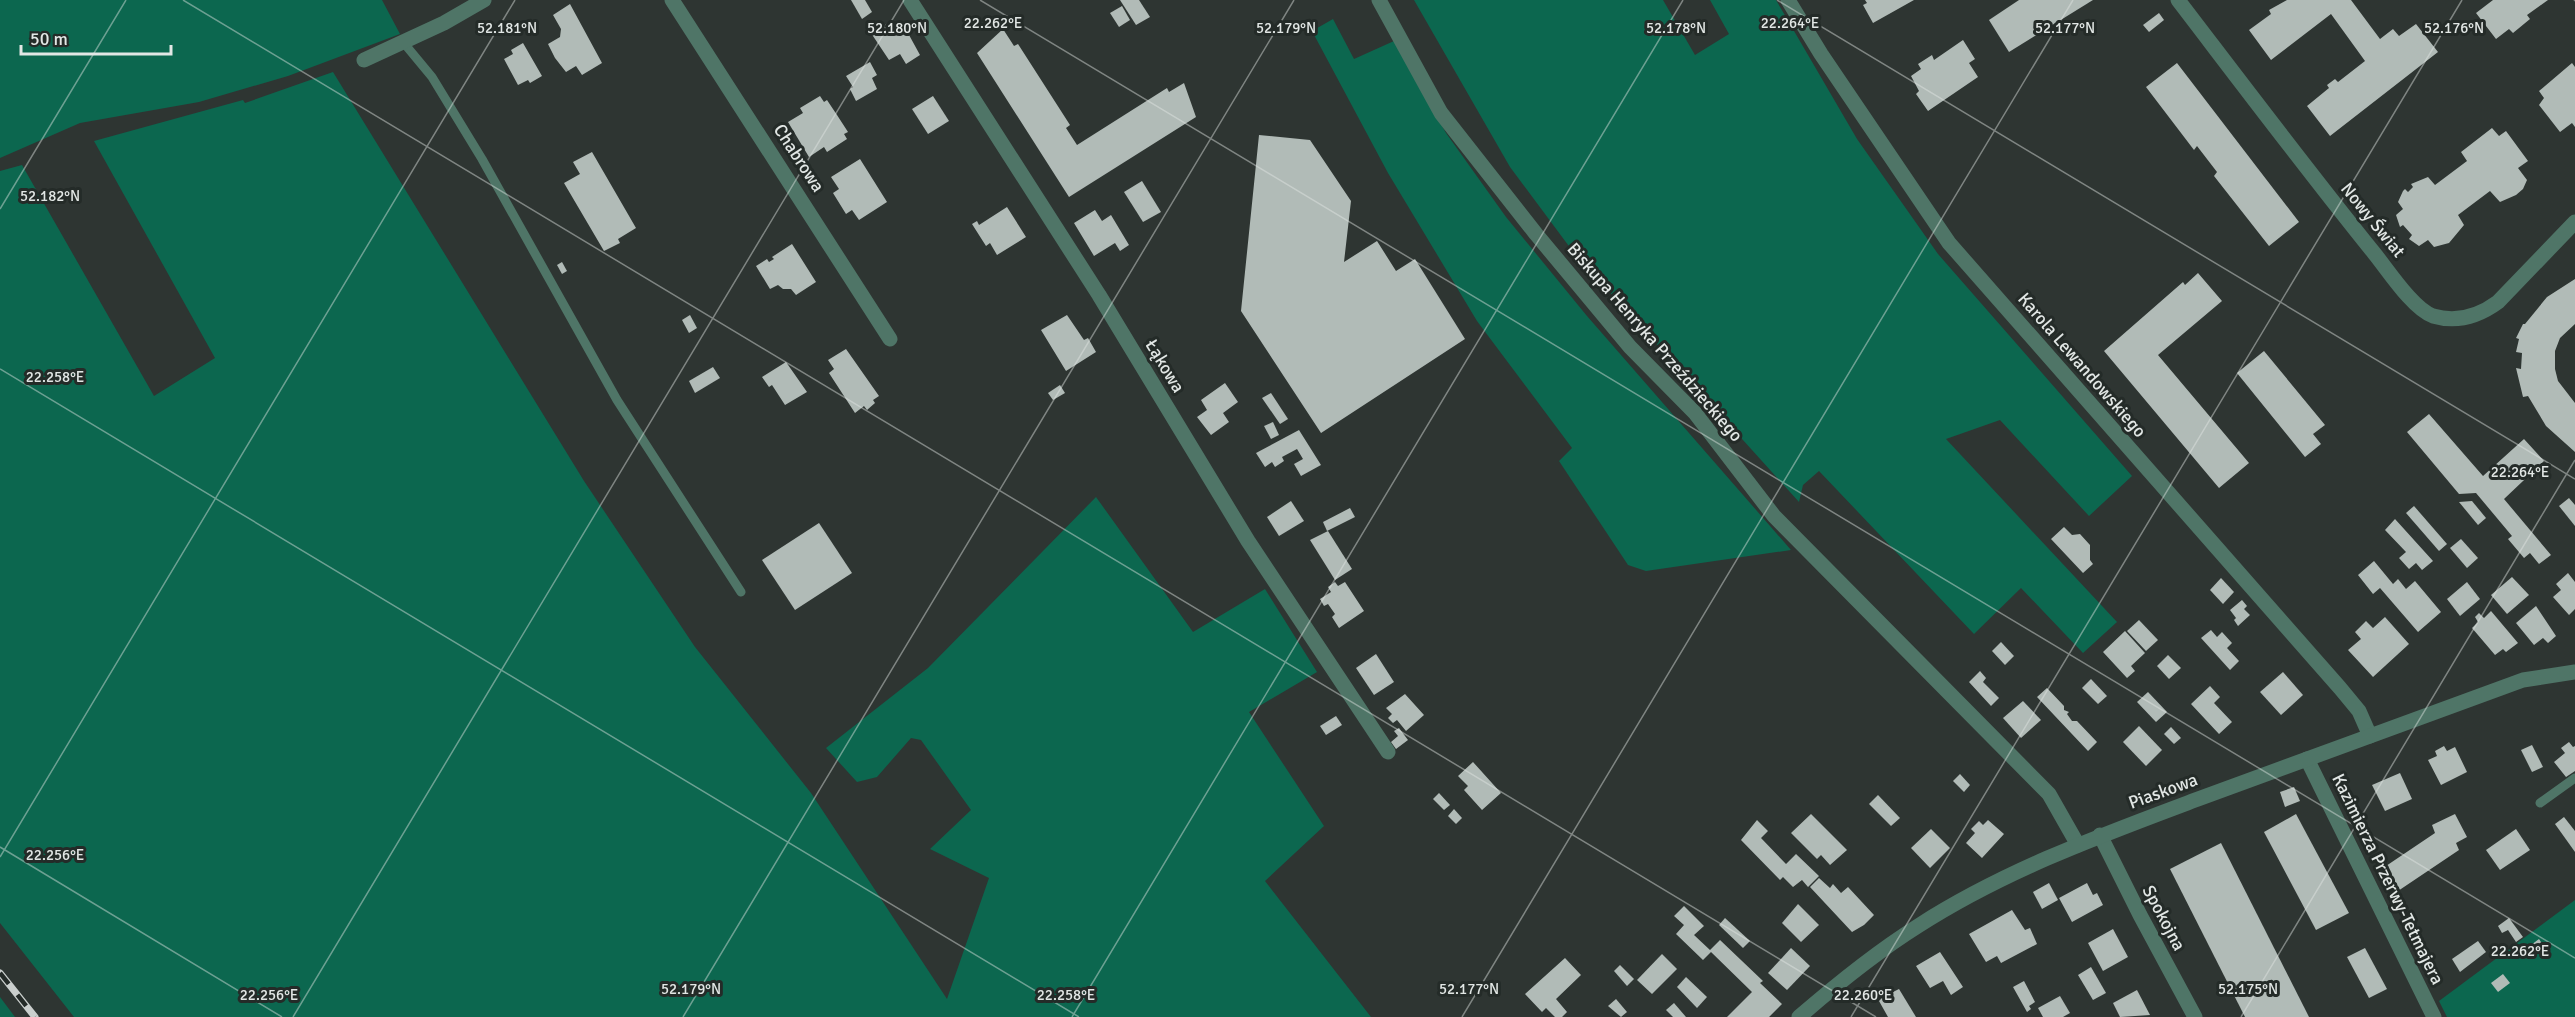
<svg xmlns="http://www.w3.org/2000/svg" width="2575" height="1017" font-family="Signika,sans-serif">
<style>
.green{fill:#0c674f}
.building{fill:#b1bbb7}
.lines{fill:none;stroke-linecap:round;stroke-linejoin:round}
.service{stroke:#4f7567;stroke-width:9}
.minor{stroke:#4f7567;stroke-width:15}
.tertiary{stroke:#4f7567;stroke-width:15}
.rail-casing{stroke:#cacfcd;stroke-width:7}
.rail{stroke:#242b28;stroke-width:4.5;stroke-dasharray:14;stroke-linecap:butt}
.ticks{fill:none;stroke:#e2e7e5;stroke-width:1.5;stroke-opacity:0.45}
.labels{text-anchor:middle;dominant-baseline:central;stroke-width:6;stroke-linejoin:round;paint-order:stroke}
.street-label{font-size:18px;fill:#e2e7e5;stroke:#242b28}
.ticks-label{font-size:15px;text-anchor:middle;fill:#e2e7e5;stroke:#242b28;stroke-width:6;stroke-linejoin:round;paint-order:stroke}
</style>
<rect width="100%" height="100%" fill="#2e3532"/>
<g class="green">
<path d="M0,0H382L400,34L288,76L199,102L80,123L0,158Z"/>
<path d="M1414,0H1663L1695,55L1729,34L1710,0H1776L1857,139L1938,254L2132,476L2089,516L2000,420L1946,439L2117,622L2083,653L2021,588L1974,634L1819,471L1803,485L1799,502L1574,253L1510,167Z"/>
<path d="M1333,19L1354,59L1394,41L1446,133L1506,217L1587,316L1791,550L1646,571L1628,565L1559,461L1572,448L1477,321L1388,173L1312,31Z"/>
<path d="M333,72L584,481L695,647L811,793L947,999L989,878L930,849L971,810L921,740L911,738L877,777L857,782L826,748L928,668L1096,497L1193,632L1265,589L1317,672L1249,712L1324,826L1265,881L1371,1017H74L0,923V171L22,165L154,396L215,358L94,141L243,100L245,103Z"/>
<path d="M2575,900V1017H2447L2439,1001Z"/>
<path d="M0,997L15,1017H0Z"/>
</g>
<g class="building">
<path d="M851,0H865L872,12L862,19Z"/>
<path d="M1120,0H1139L1150,17L1136,25Z"/>
<path d="M1865,0H1914L1873,23L1863,5L1867,3Z"/>
<path d="M2019,0H2093L2009,52L1989,20Z"/>
<path d="M2287,0H2351L2380,39L2393,29L2399,36L2416,24L2438,52L2330,136L2307,106L2329,88L2327,85L2335,79L2338,82L2365,61L2331,14L2271,60L2249,30L2271,14L2269,10Z"/>
<path d="M2493,0H2548L2527,15L2530,19L2513,33L2509,29L2496,39L2476,13Z"/>
<path d="M570,4L602,63L582,75L576,66L566,72L555,58L548,44L560,37L561,29L553,15Z"/>
<path d="M1122,6L1130,20L1119,27L1110,13Z"/>
<path d="M2159,13L2164,20L2149,32L2143,25Z"/>
<path d="M888,23L892,29L903,24L920,55L906,64L900,54L889,60L871,33Z"/>
<path d="M1003,29L1014,46L1018,44L1070,125L1066,128L1077,145L1167,88L1169,92L1184,83L1196,117L1069,197L977,53Z"/>
<path d="M1963,40L1975,59L1969,63L1978,77L1928,111L1916,94L1919,91L1911,76L1921,69L1918,64L1932,55L1934,60Z"/>
<path d="M523,43L542,76L530,83L528,80L518,85L504,59L513,54L511,50Z"/>
<path d="M870,62L877,75L872,78L877,89L856,101L850,89L853,87L846,76Z"/>
<path d="M2177,63L2299,222L2269,246L2214,176L2217,172L2197,146L2194,150L2146,87Z"/>
<path d="M2572,63L2575,67V127L2572,123L2560,132L2539,105L2544,98L2539,91Z"/>
<path d="M820,96L824,102L827,100L837,115L848,132L844,134L847,139L827,152L824,147L809,157L788,122L803,113L800,108Z"/>
<path d="M933,96L949,121L928,134L912,109Z"/>
<path d="M2492,128L2499,136L2506,131L2528,161L2518,168L2527,180L2523,189L2516,195L2500,202L2490,191L2458,215L2464,225L2449,243L2434,247L2428,240L2419,246L2409,239L2412,235L2403,225L2400,227L2396,215L2403,209L2398,202L2403,191L2405,189L2408,192L2413,187L2411,184L2428,177L2435,185L2467,161L2461,152Z"/>
<path d="M1259,135L1310,140L1351,201L1344,262L1377,241L1396,271L1415,259L1465,339L1321,433L1241,311Z"/>
<path d="M592,152L636,228L618,239L620,243L604,251L564,183L580,174L573,162Z"/>
<path d="M860,159L887,202L859,220L852,210L846,214L833,193L839,189L831,177Z"/>
<path d="M1142,181L1161,212L1143,222L1124,192Z"/>
<path d="M1007,207L1026,237L997,255L990,243L986,246L972,224L977,221L979,225Z"/>
<path d="M1095,210L1102,221L1111,215L1129,245L1120,251L1115,243L1094,256L1074,223Z"/>
<path d="M792,244L816,282L796,295L791,289H783L778,285L770,289L756,266L767,259L769,262L774,259L772,257Z"/>
<path d="M562,262L567,271L562,274L557,265Z"/>
<path d="M2198,273L2222,301L2158,355L2249,463L2219,488L2104,351L2183,282L2185,285Z"/>
<path d="M2575,279V324L2560,338L2555,351V369L2558,381L2575,403V452L2546,426L2528,396L2523,397L2516,368L2521,369L2522,353L2516,352L2519,339L2516,338L2523,324H2525L2547,297Z"/>
<path d="M690,315L697,328L689,333L682,320Z"/>
<path d="M1067,315L1084,340L1088,338L1096,352L1066,371L1041,330Z"/>
<path d="M846,349L879,396L873,400L875,403L867,410L864,406L855,413L829,373L834,369L828,360Z"/>
<path d="M2264,351L2325,425L2313,434L2321,444L2305,457L2237,373Z"/>
<path d="M786,362L807,392L785,405L772,385L769,387L762,377Z"/>
<path d="M713,367L720,378L695,393L689,381Z"/>
<path d="M1225,383L1238,402L1223,413L1229,422L1211,435L1197,417L1207,410L1201,400Z"/>
<path d="M1060,385L1065,393L1053,400L1048,393Z"/>
<path d="M1271,393L1288,419L1280,424L1262,398Z"/>
<path d="M2429,414L2483,476L2524,439L2544,461L2504,499L2551,555L2539,564L2530,553L2524,558L2508,539L2512,536L2476,493L2459,494L2407,432Z"/>
<path d="M1273,422L1279,435L1271,439L1264,426Z"/>
<path d="M1299,430L1321,465L1301,476L1294,464L1303,459L1297,449L1282,457L1284,461L1275,467L1272,462L1265,467L1256,453Z"/>
<path d="M2569,498L2575,505V526L2559,506Z"/>
<path d="M1291,501L1304,521L1279,536L1267,517Z"/>
<path d="M2472,501L2486,518L2478,525L2459,502Z"/>
<path d="M2414,506L2447,544L2439,551L2406,513Z"/>
<path d="M1350,508L1355,517L1327,531L1323,522Z"/>
<path d="M2395,519L2433,561L2422,570L2416,563L2409,569L2399,558L2406,552L2385,530Z"/>
<path d="M819,523L852,573L795,610L762,560Z"/>
<path d="M2064,527L2072,535L2080,534L2090,545V560L2093,564L2083,573L2051,539Z"/>
<path d="M1328,531L1352,569L1335,580L1310,540Z"/>
<path d="M2461,539L2478,558L2467,568L2450,548Z"/>
<path d="M2374,561L2393,584L2398,579L2406,589L2415,581L2441,612L2418,632L2380,588L2373,594L2358,575Z"/>
<path d="M2568,573L2575,582V609L2569,615L2553,597L2561,590L2556,584Z"/>
<path d="M2512,577L2529,595L2507,614L2491,595Z"/>
<path d="M2221,578L2234,592L2223,604L2210,590Z"/>
<path d="M1335,582L1338,586L1345,582L1364,611L1339,628L1332,617L1335,614L1328,604L1324,606L1320,599L1331,592L1328,587Z"/>
<path d="M2467,582L2480,599L2460,616L2447,599Z"/>
<path d="M2242,600L2247,606L2244,609L2250,615L2238,626L2234,620L2236,618L2230,610Z"/>
<path d="M2536,606L2556,636L2548,643L2543,638L2534,645L2516,623Z"/>
<path d="M2491,611L2518,643L2506,652L2503,649L2495,655L2472,628L2478,622L2475,617L2479,613L2484,618Z"/>
<path d="M2385,617L2409,644L2373,677L2348,650L2361,639L2355,632L2366,621L2373,628Z"/>
<path d="M2139,620L2158,640L2146,651L2127,631Z"/>
<path d="M2211,630L2217,637L2222,632L2232,643L2227,648L2239,661L2230,670L2201,638Z"/>
<path d="M2125,631L2145,653L2131,666L2135,671L2127,678L2103,652Z"/>
<path d="M2001,642L2014,656L2005,665L1992,651Z"/>
<path d="M1376,654L1394,682L1374,695L1356,668Z"/>
<path d="M2168,655L2181,668L2169,679L2157,666Z"/>
<path d="M1980,671L1986,678L1983,682L1999,698L1991,706L1969,682Z"/>
<path d="M2283,672L2303,695L2281,715L2260,692Z"/>
<path d="M2091,679L2107,696L2098,704L2082,688Z"/>
<path d="M2210,686L2220,697L2214,703L2232,722L2219,734L2191,704Z"/>
<path d="M2047,688L2064,706V710L2069,712L2067,714L2072,721H2077L2097,742L2088,751L2037,697Z"/>
<path d="M2148,692L2167,712L2156,722L2137,702Z"/>
<path d="M1405,694L1424,715L1406,731L1397,720L1393,723L1388,718L1392,714L1386,708Z"/>
<path d="M2023,701L2041,720L2021,738L2003,718Z"/>
<path d="M1336,716L1342,725L1326,735L1320,726Z"/>
<path d="M2139,726L2162,750L2146,766L2123,742Z"/>
<path d="M2171,727L2181,738L2174,744L2164,734Z"/>
<path d="M1399,728L1408,740L1396,749L1391,742L1398,736L1394,731Z"/>
<path d="M2569,742L2573,747L2575,746V771L2566,777L2554,762L2565,753L2561,748Z"/>
<path d="M2532,745L2543,767L2532,772L2521,750Z"/>
<path d="M2444,746L2447,751L2455,747L2467,772L2441,785L2428,760L2437,756L2435,751Z"/>
<path d="M1473,762L1501,793L1482,810L1464,790L1468,786L1458,776Z"/>
<path d="M2400,773L2412,799L2385,811L2372,785Z"/>
<path d="M1960,774L1970,785L1964,792L1953,781Z"/>
<path d="M2294,787L2300,801L2285,807L2280,792Z"/>
<path d="M1439,793L1450,805L1444,810L1433,799Z"/>
<path d="M1878,795L1900,818L1891,826L1869,804Z"/>
<path d="M1454,809L1462,818L1456,824L1448,816Z"/>
<path d="M1811,814L1847,850L1830,865L1821,855L1817,859L1791,833Z"/>
<path d="M2296,814L2349,913L2316,930L2264,832Z"/>
<path d="M2455,814L2467,837L2456,843L2459,850L2398,891L2386,866L2435,833L2432,825Z"/>
<path d="M2564,817L2575,831V852L2555,824Z"/>
<path d="M1757,820L1768,831L1761,838L1786,864L1796,854L1819,876L1808,887L1802,880L1793,887L1783,877L1780,880L1741,840Z"/>
<path d="M1988,820L2004,834L1982,858L1966,843L1975,833L1971,829L1979,821L1983,825Z"/>
<path d="M1931,829L1950,848L1930,868L1911,848Z"/>
<path d="M2516,829L2530,850L2500,870L2486,850Z"/>
<path d="M2221,843L2306,1011L2309,1017H2245L2170,869Z"/>
<path d="M1819,878L1830,888L1833,884L1841,893L1848,887L1874,915L1864,925L1852,932L1810,887Z"/>
<path d="M2049,883L2058,900L2042,909L2033,892Z"/>
<path d="M2087,883L2093,895L2097,893L2103,905L2072,922L2059,898Z"/>
<path d="M1798,904L1819,925L1801,942L1782,923Z"/>
<path d="M1684,906L1704,926L1694,935L1710,950L1720,940L1763,981L1760,983L1782,1004L1769,1017H1727L1752,992L1711,952L1703,960L1676,934L1684,925L1674,916Z"/>
<path d="M2012,910L2025,930L2030,928L2037,944L2001,963L1997,956L1986,962L1969,934Z"/>
<path d="M1725,918L1750,941L1743,948L1719,925Z"/>
<path d="M2509,918L2523,937L2516,942L2508,930L2502,933L2498,926Z"/>
<path d="M2113,929L2128,957L2103,971L2088,943Z"/>
<path d="M2539,939L2547,951L2542,955L2539,951L2533,956L2527,948Z"/>
<path d="M2478,941L2486,952L2460,972L2452,959Z"/>
<path d="M1791,948L1810,966L1787,990L1768,973Z"/>
<path d="M2365,948L2387,989L2369,998L2347,957Z"/>
<path d="M1940,952L1963,987L1951,995L1943,981L1930,988L1916,966Z"/>
<path d="M1662,954L1677,969L1652,994L1637,980Z"/>
<path d="M1565,958L1581,975L1556,999L1567,1012L1562,1017H1555L1546,1008L1542,1012L1525,994Z"/>
<path d="M1620,965L1634,979L1627,986L1614,971Z"/>
<path d="M2091,967L2106,993L2093,1000L2078,975Z"/>
<path d="M2503,974L2510,983L2498,992L2491,983Z"/>
<path d="M1686,977L1707,997L1697,1008L1677,987Z"/>
<path d="M2024,981L2035,1002L2029,1006L2031,1009L2027,1012L2013,987Z"/>
<path d="M1899,989L1916,1017H1888L1879,1001L1883,997Z"/>
<path d="M2137,990L2150,1015L2120,1017L2113,1003Z"/>
<path d="M2060,996L2070,1013L2063,1017H2043L2038,1008Z"/>
<path d="M1616,999L1627,1012L1621,1017L1608,1006Z"/>
<path d="M1674,1003L1686,1017H1673L1666,1010Z"/>
</g>
<g class="lines">
<g class="service">
<path d="M403,42L432,77L482,159L617,400L741,592"/>
<path d="M2540,803L2575,778"/>
</g>
<g class="minor">
<path d="M672,0L890,339"/>
<path d="M910,0L1099,295L1248,541L1388,752"/>
<path d="M1379,0L1441,113L1536,234L1630,347L1695,413L1774,516L2049,794L2078,845"/>
<path d="M1788,0L1821,54L1949,243L2340,688L2359,711L2370,736"/>
<path d="M2178,0C2243,85 2307,170 2374,253C2388,270 2413,309 2433,316C2457,323 2479,316 2498,302L2575,222"/>
<path d="M364,60L444,23L484,0"/>
<path d="M2307,759L2434,1017"/>
<path d="M2100,835L2140,915L2195,1017"/>
</g>
<path class="tertiary" d="M1799,1017C1837,984 1875,953 1918,926C2005,870 2102,835 2198,799C2306,759 2415,720 2523,680L2575,672"/>
<defs>
<path id="rail" d="M0,973L35,1017"/>
</defs>
<use href="#rail" class="rail-casing"/>
<use href="#rail" class="rail"/>
</g>
<path class="ticks" d="M183,0L1876,1017M980,0L2575,958M1777,0L2575,479M2574,0L2575,1M0,209L126,0M0,369L1079,1017M0,847L282,1017M0,857L515,0M293,1017L904,0M683,1017L1294,0M1072,1017L1683,0M1462,1017L2073,0M1851,1017L2462,0M2241,1017L2575,460"/>
<g class="labels">
<g class="street-label">
<text transform="translate(799 158) rotate(57)">Chabrowa</text>
<text transform="translate(2373 220) rotate(51)">Nowy Świat</text>
<text transform="translate(1655 342) rotate(49)">Biskupa Henryka Przeździeckiego</text>
<text transform="translate(2082 365) rotate(49)">Karola Lewandowskiego</text>
<text transform="translate(1165 366) rotate(59)">Łąkowa</text>
<text transform="translate(2163 791) rotate(-20)">Piaskowa</text>
<text transform="translate(2388 879) rotate(64)">Kazimierza Przerwy-Tetmajera</text>
<text transform="translate(2164 918) rotate(62)">Spokojna</text>
</g>
</g>
<g class="ticks-label">
<text x="993" y="28">22.262°E</text>
<text x="1790" y="28">22.264°E</text>
<text x="507" y="33">52.181°N</text>
<text x="897" y="33">52.180°N</text>
<text x="1286" y="33">52.179°N</text>
<text x="1676" y="33">52.178°N</text>
<text x="2065" y="33">52.177°N</text>
<text x="2454" y="33">52.176°N</text>
<text x="50" y="201">52.182°N</text>
<text x="55" y="382">22.258°E</text>
<text x="2520" y="477">22.264°E</text>
<text x="55" y="860">22.256°E</text>
<text x="2520" y="956">22.262°E</text>
<text x="691" y="994">52.179°N</text>
<text x="1469" y="994">52.177°N</text>
<text x="2248" y="994">52.175°N</text>
<text x="269" y="1000">22.256°E</text>
<text x="1066" y="1000">22.258°E</text>
<text x="1863" y="1000">22.260°E</text>
</g>
<path d="M21 45v9h150v-9" fill="none" stroke="#e2e7e5" stroke-width="3"/>
<text x="30" y="45" font-size="18" fill="#e2e7e5" stroke="#242b28" stroke-width="4.5" paint-order="stroke">50 m</text>
</svg>
